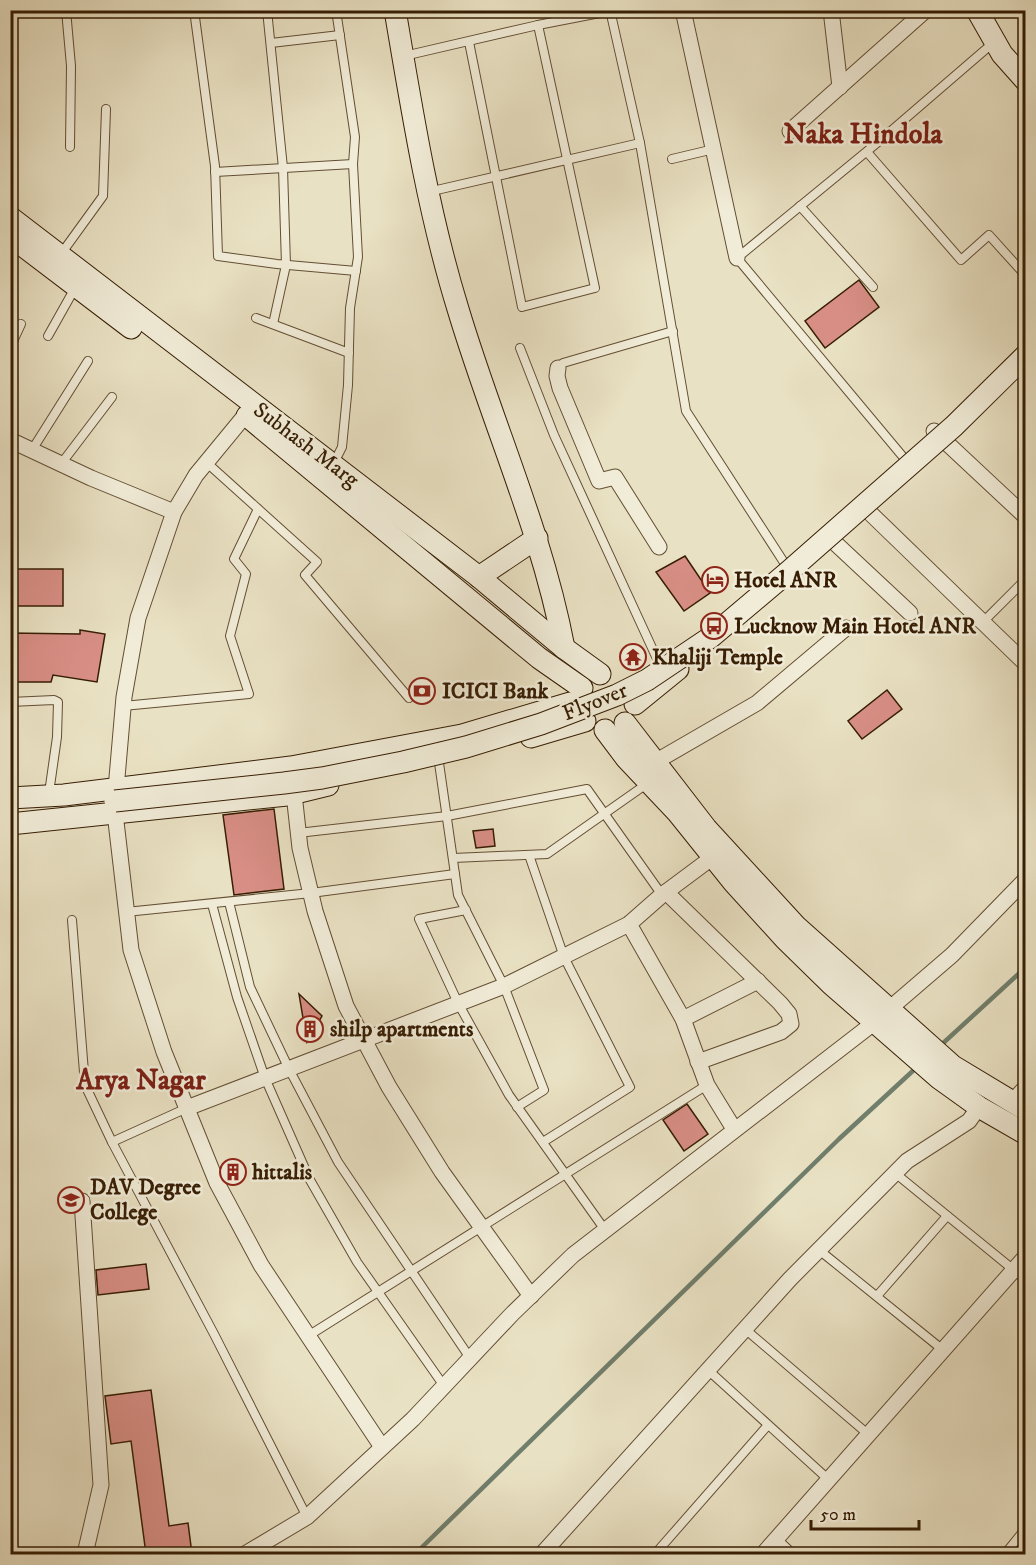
<svg xmlns="http://www.w3.org/2000/svg" width="1036" height="1565" font-family="'IM FELL DW Pica',serif">
<style>
.lines{fill:none;stroke-linecap:round;stroke-linejoin:round}
.stream{stroke:#707e6c;stroke-width:4.5}
.building{fill:#d88e85;stroke:#361d03;stroke-width:1.5}
.lane-casing{stroke:#634e33;stroke-width:10}
.street-casing{stroke:#634e33;stroke-width:17}
.secondary-casing{stroke:#361d03;stroke-width:23}
.lane{stroke:#f1ecd8;stroke-width:8}
.street{stroke:#f1ecd8;stroke-width:15}
.secondary{stroke:#f1ecd8;stroke-width:21}
.secondary-bridge-casing{stroke:#361d03;stroke-width:23;stroke-linecap:butt}
.secondary-bridge{stroke:#f1ecd8;stroke-width:21}
.labels{text-anchor:middle;dominant-baseline:central;stroke-width:5;stroke-linejoin:round;paint-order:stroke}
.street-label{font-size:22px;fill:#361d03;stroke:#f1ecd8}
.poi-label{font-size:22px;font-weight:bold;fill:#361d03;stroke:#f1ecd8;text-anchor:start}
.district-label{font-size:28px;font-weight:bold;fill:#7a1f14;stroke:#f1ecd8}
</style>
<rect width="100%" height="100%" fill="#e9e1c3"/>
<filter id="stains"><feTurbulence type="fractalNoise" baseFrequency=".00333" numOctaves="4"/><feColorMatrix values="0 0 0 0 .2 0 0 0 0 .09 0 0 0 0 .02 0 0 0 .5 -.17"/></filter>
<radialGradient id="worn" r=".72"><stop offset=".6" stop-color="#630" stop-opacity="0"/><stop offset="1" stop-color="#630" stop-opacity=".3"/></radialGradient>
<g class="lines">
<g class="stream">
<path d="M940,1046L1026,967"/>
<path d="M415,1554L839,1139L916,1068"/>
</g>
</g>
<g class="building">
<path d="M859,280L879,307L825,348L805,321Z"/>
<path d="M685,556L710,593L684,611L656,572Z"/>
<rect x="10" y="569" width="53" height="37"/>
<path d="M80,630L105,634L97,682L53,675L51,682H10V633L80,634Z"/>
<path d="M887,690L902,709L862,739L848,721Z"/>
<path d="M274,809L284,889L234,895L223,815Z"/>
<path d="M493,829L495,846L476,848L473,831Z"/>
<path d="M299,994L322,1016L307,1042Z"/>
<path d="M687,1104L708,1134L684,1151L663,1120Z"/>
<path d="M146,1264L149,1289L98,1295L96,1270Z"/>
<path d="M151,1390L169,1526L188,1523L192,1554H146L131,1441L111,1444L105,1396Z"/>
</g>
<g class="lines">
<defs>
<g id="lane">
<path d="M66,10L71,66L70,147"/>
<path d="M194,10L215,166L218,256L277,264L356,271"/>
<path d="M267,10L283,168L286,265L273,324"/>
<path d="M610,10L640,143L686,411L785,564"/>
<path d="M469,42L522,307L595,288L538,25"/>
<path d="M271,43L340,35"/>
<path d="M404,56L538,25L610,11"/>
<path d="M867,152L961,260L989,235L1026,276"/>
<path d="M672,159L714,149"/>
<path d="M215,172L353,164"/>
<path d="M428,192L640,143"/>
<path d="M800,206L873,287"/>
<path d="M61,254L103,196L106,109"/>
<path d="M256,318L349,353"/>
<path d="M48,336L75,288"/>
<path d="M10,348L21,324"/>
<path d="M520,348L554,435L659,663"/>
<path d="M558,368L563,363L673,331"/>
<path d="M32,450L88,361"/>
<path d="M206,462L317,562L305,575L409,698"/>
<path d="M334,463L342,447L348,385L350,308L358,257L353,164L355,137L336,10"/>
<path d="M61,464L112,397"/>
<path d="M909,464L737,258L877,143L993,43"/>
<path d="M983,622L1026,579"/>
<path d="M10,702L54,700L58,702L57,737L49,793"/>
<path d="M123,706L249,694L230,636L246,574L234,559L258,509"/>
<path d="M438,756L458,895L504,986L544,1090L517,1107"/>
<path d="M298,833L447,816L587,789L662,895"/>
<path d="M529,855L564,957L630,1087L543,1142"/>
<path d="M453,858L547,854L648,783"/>
<path d="M229,902L250,987L289,1069L338,1162L470,1358"/>
<path d="M212,904L237,997L265,1078L310,1180L357,1262L444,1386"/>
<path d="M466,910L419,919L458,1003L509,1095L605,1230"/>
<path d="M126,912L311,893L455,874"/>
<path d="M72,920L85,1085L112,1142L214,1334L307,1517"/>
<path d="M112,1142L187,1108"/>
<path d="M895,1173L1026,1280"/>
<path d="M819,1250L943,1350"/>
<path d="M877,1296L947,1216"/>
<path d="M745,1329L869,1435"/>
<path d="M308,1336L707,1085"/>
<path d="M708,1370L829,1480"/>
<path d="M777,1539L793,1554"/>
<path d="M655,1554L768,1425"/>
<path d="M1005,1554L1026,1528"/>
</g>
<g id="street">
<path d="M683,10L737,258"/>
<path d="M831,10L840,87"/>
<path d="M790,131L926,10"/>
<path d="M558,368L557,376L560,388L599,481L615,477L659,547"/>
<path d="M934,431L1026,517"/>
<path d="M10,440L91,478L174,512"/>
<path d="M868,511L1026,664"/>
<path d="M833,541L910,613"/>
<path d="M655,762L757,703L846,628"/>
<path d="M293,785L300,848L315,911L346,1006L389,1087L442,1172L531,1296"/>
<path d="M116,789L124,697L138,618L174,512L196,475L252,407"/>
<path d="M115,813L131,950L164,1052L217,1183L261,1265L382,1447"/>
<path d="M666,892L780,1003L789,1014L791,1024L781,1032L698,1062"/>
<path d="M629,924L683,1019L707,1085L734,1129"/>
<path d="M888,1010L952,955L1026,879"/>
<path d="M683,1019L758,981"/>
<path d="M1012,1102L1026,1087"/>
<path d="M187,1108L504,986L629,924L662,895L713,857"/>
<path d="M82,1201L101,1485L85,1554"/>
<path d="M245,1554L307,1517L413,1419L512,1314L573,1255L875,1022"/>
<path d="M542,1554L790,1279L907,1161L969,1121L979,1107"/>
<path d="M763,1554L1026,1256"/>
</g>
<g id="secondary">
<path d="M395,10C412,111 428,212 458,309C492,423 542,531 564,648"/>
<path d="M977,10L1002,54L1026,81"/>
<path d="M10,217L479,577L564,648L600,674"/>
<path d="M10,236L131,328"/>
<path d="M247,416L539,658L582,688"/>
<path d="M479,577L537,538"/>
<path d="M635,704L678,669"/>
<path d="M625,723L706,828L796,926L953,1066L1026,1110"/>
<path d="M605,730L626,758L677,812L734,883L785,939L831,984L940,1079L979,1107L1026,1134"/>
<path d="M531,737L585,721"/>
<path d="M10,798L64,795L291,767L462,735L570,703"/>
<path d="M10,824L287,795L328,785"/>
</g>
</defs>
<use href="#lane" class="lane-casing"/>
<use href="#street" class="street-casing"/>
<use href="#secondary" class="secondary-casing"/>
<use href="#lane" class="lane"/>
<use href="#street" class="street"/>
<use href="#secondary" class="secondary"/>
<defs>
<path id="secondary-bridge" d="M115,801L284,783L322,778L403,762L466,747L541,724L617,695L647,680L711,637L788,572L954,426L1026,355"/>
</defs>
<use href="#secondary-bridge" class="secondary-bridge-casing"/>
<use href="#secondary-bridge" class="secondary-bridge"/>
</g>
<defs>
<symbol id="hotel-ring" viewBox="-11 -11 22 22"><circle r="9.5" fill="#f1ecd8" stroke="#8f2418" stroke-width="1.5"/><path d="M-6-4.5h1.5V1H6V5H4.5V3h-9V5H-6ZM-4 0a1.8 1.8 0 1 1 3.6 0ZM.5 0V-2.5h3Q6-2.5 6 0Z" fill="#8f2418"/></symbol>
<symbol id="bus-ring" viewBox="-11 -11 22 22"><circle r="9.5" fill="#f1ecd8" stroke="#8f2418" stroke-width="1.5"/><path d="M-5-6H5V4H4V6H2V4H-2V6H-4V4H-5ZM-3.5-4V0h7V-4ZM-3.5 1.2v1.5H-2V1.2ZM2 1.2v1.5H3.5V1.2Z" fill="#8f2418"/></symbol>
<symbol id="temple-ring" viewBox="-11 -11 22 22"><circle r="9.5" fill="#f1ecd8" stroke="#8f2418" stroke-width="1.5"/><path d="M0-6L5-2H3V0L6.5 2.5H4V6H1.5V3h-3V6H-4V2.5H-6.5L-3 0V-2H-5Z" fill="#8f2418"/></symbol>
<symbol id="bank-ring" viewBox="-11 -11 22 22"><circle r="9.5" fill="#f1ecd8" stroke="#8f2418" stroke-width="1.5"/><path d="M-6-4H6V4H-6ZM0-2.3a2.3 2.3 0 1 0 0 4.6a2.3 2.3 0 1 0 0-4.6Z" fill="#8f2418"/></symbol>
<symbol id="building-ring" viewBox="-11 -11 22 22"><circle r="9.5" fill="#f1ecd8" stroke="#8f2418" stroke-width="1.5"/><path d="M-4-6H4V6H1V3H-1V6H-4ZM-2.5-4.3h1.7v1.8h-1.7ZM.8-4.3h1.7v1.8H.8ZM-2.5-1h1.7V.8h-1.7ZM.8-1h1.7V.8H.8Z" fill="#8f2418"/></symbol>
<symbol id="university-ring" viewBox="-11 -11 22 22"><circle r="9.5" fill="#f1ecd8" stroke="#8f2418" stroke-width="1.5"/><path d="M0-5L7-2L0 1L-7-2ZM-4 1L0 2.5L4 1V4Q0 6-4 4Z" fill="#8f2418"/></symbol>
</defs>
<g fill-rule="evenodd">
<use href="#hotel-ring" x="700" y="565" width="30" height="30"/>
<use href="#bus-ring" x="699" y="611" width="30" height="30"/>
<use href="#temple-ring" x="618" y="642" width="30" height="30"/>
<use href="#bank-ring" x="407" y="676" width="30" height="30"/>
<use href="#building-ring" x="295" y="1014" width="30" height="30"/>
<use href="#building-ring" x="218" y="1157" width="30" height="30"/>
<use href="#university-ring" x="56" y="1185" width="30" height="30"/>
</g>
<g class="labels">
<g class="street-label">
<text transform="translate(306 445) rotate(37)">Subhash Marg</text>
<text transform="translate(595 702) rotate(-22)">Flyover</text>
</g>
<g class="poi-label">
<text x="734" y="580">Hotel ANR</text>
<text x="734" y="626">Lucknow Main Hotel ANR</text>
<text x="652" y="657">Khaliji Temple</text>
<text x="442" y="691">ICICI Bank</text>
<text x="330" y="1029">shilp apartments</text>
<text x="252" y="1172">hittalis</text>
<text x="90" y="1187">DAV Degree<tspan x="90" dy="25">College</tspan></text>
</g>
<g class="district-label">
<text x="863" y="134">Naka Hindola</text>
<text x="141" y="1080">Arya Nagar</text>
</g>
</g>
<rect width="1036" height="1565" fill="none" stroke="#e9e1c3" stroke-width="36"/>
<rect x="12" y="12" width="1012" height="1541" fill="none" stroke="#361d03" stroke-width="3"/>
<rect x="18" y="18" width="1000" height="1529" fill="none" stroke="#361d03" stroke-width="1.5"/>
<path d="M811 1520v9h108v-9" fill="none" stroke="#361d03" stroke-width="3"/>
<text x="820" y="1520" font-size="18" fill="#361d03" stroke="#f1ecd8" stroke-width="4.5" paint-order="stroke">50 m</text>
<rect width="100%" height="100%" filter="url(#stains)"/>
<rect width="100%" height="100%" fill="url(#worn)"/>
</svg>
